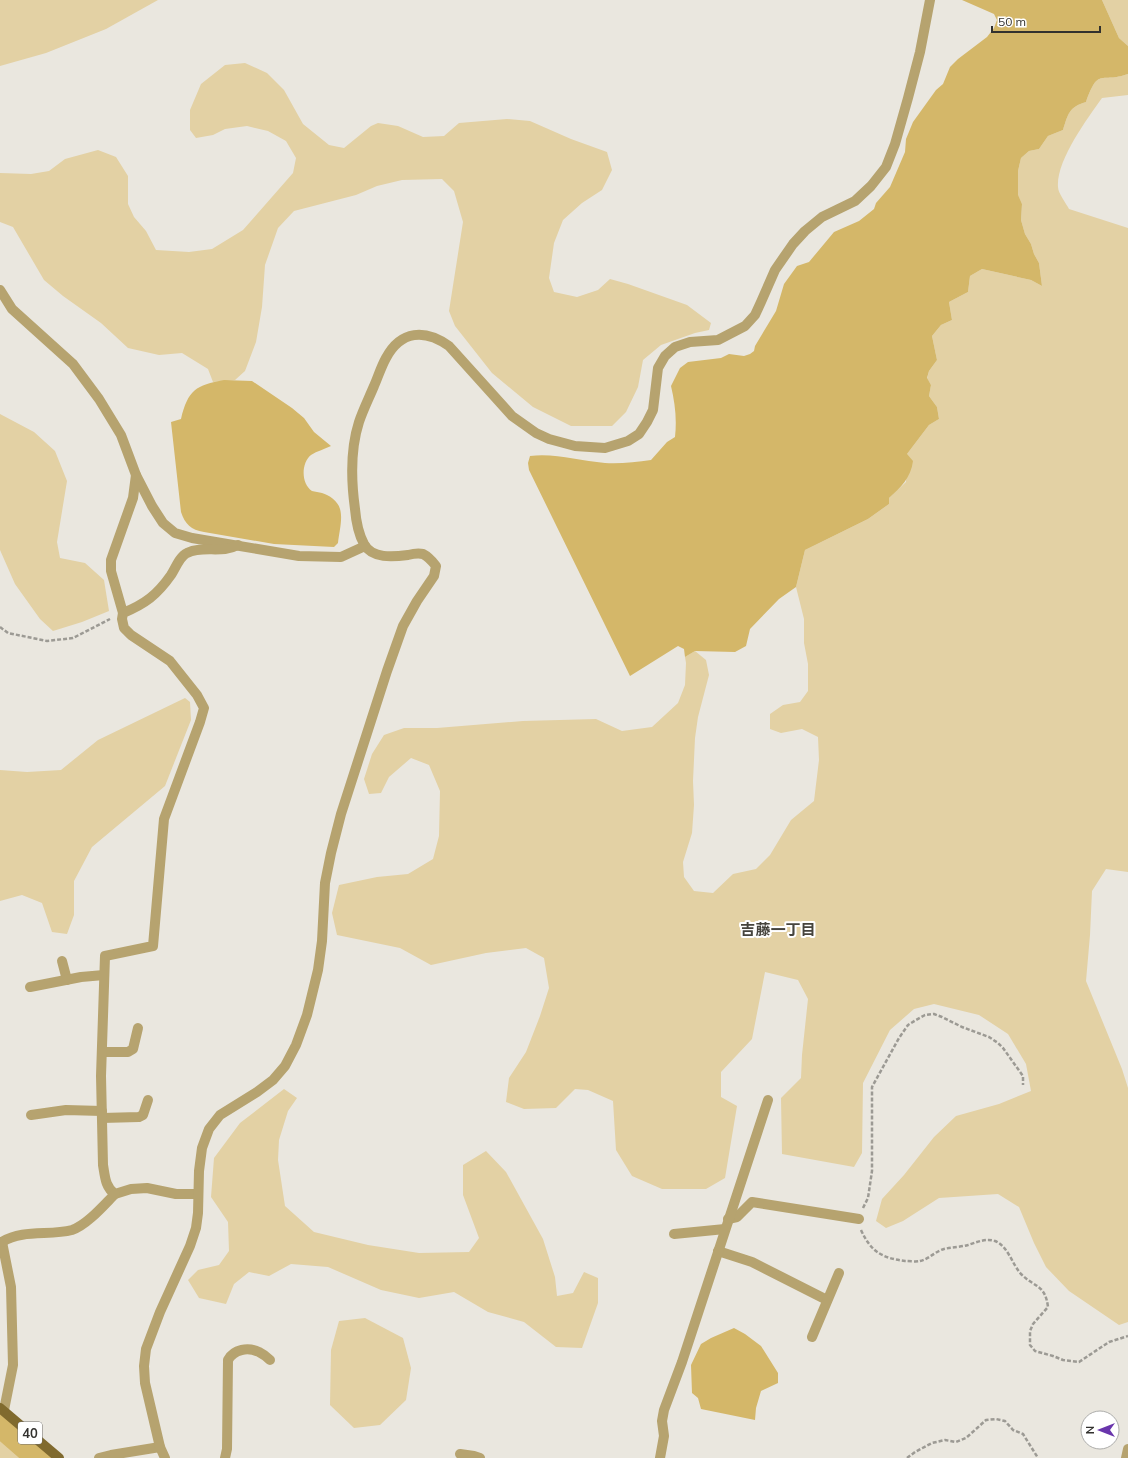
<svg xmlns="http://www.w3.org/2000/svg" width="1128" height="1458" font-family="Mulish,'Noto Sans JP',sans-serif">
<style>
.green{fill:#e3d1a4}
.water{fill:#d4b769}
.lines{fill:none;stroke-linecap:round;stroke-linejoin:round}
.river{stroke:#d4b769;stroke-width:26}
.path{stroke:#9c9a94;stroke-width:2.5;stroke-dasharray:4 2;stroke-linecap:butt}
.street{stroke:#b6a36f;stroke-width:10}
.primary{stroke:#806a2e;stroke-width:10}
.labels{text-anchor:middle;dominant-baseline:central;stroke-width:4;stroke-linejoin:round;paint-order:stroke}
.shield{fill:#fff;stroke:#706f6d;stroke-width:1}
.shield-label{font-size:13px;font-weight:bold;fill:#32312e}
.neighbourhood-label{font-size:15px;font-weight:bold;fill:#46443d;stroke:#fff}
</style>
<rect width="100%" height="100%" fill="#eae7df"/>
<g class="green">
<path d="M0,0H158L106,29L46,53L0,66Z"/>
<path d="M1102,0H1128V46L1119,38Z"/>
<path d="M245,63L267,73L284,90L303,124L329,145L344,148L371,126L378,123L398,126L423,137L444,136L459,123L507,119L530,121L571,139L607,152L612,170L602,190L582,203L563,220L554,243L549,278L554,292L577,297L598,290L610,279L628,284L687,305L711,323L709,330L695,333L661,345L643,360L638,387L626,412L612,426H571L533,407L492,373L455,326L449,311L463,222L454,191L442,179L402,180L377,186L356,195L294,211L278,228L265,265L262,307L256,342L245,371L235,380L213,382L208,369L182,353L159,355L128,348L101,323L63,296L44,280L13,227L0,222V173L31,174L49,171L65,159L98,150L116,157L128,176V204L134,217L146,231L156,250L189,252L212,249L243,230L293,173L296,158L286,141L268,131L247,126L225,129L213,135L196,138L190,130V110L201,84L225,65Z"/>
<path d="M1128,74V95L1102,98C1087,119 1056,161 1058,187C1058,193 1066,203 1069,209L1128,228V872L1106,869L1092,891L1090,935L1086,981L1122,1069L1128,1088V1322L1119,1325L1069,1291L1046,1267L1034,1243L1019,1207L998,1194L939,1198L903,1221L886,1228L876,1221L882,1199L904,1175L934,1137L956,1116L999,1104L1031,1091L1026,1064L1008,1034L979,1015L934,1004L914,1009L890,1030L863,1083L862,1153L854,1167L782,1154L781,1098L801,1078L802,1055L808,999L798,980L765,972L752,1039L721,1072V1097L737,1106L725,1178L706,1189H662L632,1176L616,1150L613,1101L588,1090L575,1089L556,1108L524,1109L506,1102L509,1078L526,1052L540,1016L549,988L544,958L526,948L486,953L431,965L400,948L337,935L332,913L339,885L377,877L408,874L433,859L439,836L440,791L429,765L411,758L389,777L381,793L369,794L364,779L372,754L384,735L404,728H437L523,721L596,719L622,731L652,727L678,703L685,685L686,663L685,657L695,651L706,660L709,675L698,717L695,738L693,781L694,805L692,833L683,862L684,877L694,891L713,893L733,874L756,869L770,855L791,820L814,801L819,760L818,737L802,729L781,733L770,729V714L783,705L800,702L808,691V664L804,643V619L796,587L805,550L868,519L889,504V498L906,482L907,454L929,425L939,419L937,407L929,396L931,385L927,379L929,371L937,360L932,336L941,325L952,320L949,302L968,292L970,276L982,269L1031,280L1042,286L1039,263L1034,254L1031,244L1025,234L1021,220L1022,204L1018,196V171L1021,158L1029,151L1039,149L1048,136L1063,130C1068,114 1069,107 1086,102C1099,66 1100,84 1128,74Z"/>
<path d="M0,414L34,432L55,451L67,481L57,542L60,558L85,563L104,580L109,611L82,622L53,631L40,619L15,584L0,550Z"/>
<path d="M185,698L190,702L191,720L165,786L92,847L74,881V915L67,934L52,932L42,903L22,895L0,901V770L27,772L61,770L98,740Z"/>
<path d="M284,1089L297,1098L288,1111L279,1140L278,1160L285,1206L314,1232L368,1245L419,1253L469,1252L479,1238L463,1195V1165L486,1151L506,1172L543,1239L555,1277L557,1296L573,1293L584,1272L598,1278V1303L582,1348L556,1347L524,1322L488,1312L454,1292L419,1298L381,1290L328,1267L291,1264L269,1276L249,1272L234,1284L226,1304L199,1298L188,1280L198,1270L219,1265L229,1251L228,1222L211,1197L214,1158L240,1123Z"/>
<path d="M365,1318L403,1338L411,1368L406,1400L380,1425L354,1428L330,1405L331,1350L339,1321Z"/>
<path d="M0,1440L21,1457L22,1458H0Z"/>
</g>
<g class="water">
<path d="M962,0H1102L1119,38L1128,46V74C1100,84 1099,66 1086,102C1069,107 1068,114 1063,130L1048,136L1039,149L1029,151L1021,158L1018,171V195L1022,204L1021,220L1025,234L1031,244L1034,254L1039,263L1042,286L1031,280L982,269L970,276L968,292L949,302L952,320L941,325L932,336L937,360L929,371L927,378L931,385L929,396L937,407L939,419L929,425L907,454L913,461C911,478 900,488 889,498V504L868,519L805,550L796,587L779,599L750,629L746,646L735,652L695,651L685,657L684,649L678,646L630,676L529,470L528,463L530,456C556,453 579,461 605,463C620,464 636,462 651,460L667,442L675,437C677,419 675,403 671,386L680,368L688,362L721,358L729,354L744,356L750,354L754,351L755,346L776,311L784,284L797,266L809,262L834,232L859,221L874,209L876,203L890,187L905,152L906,139L913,122L936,90L943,84L950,67L958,59L987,37L994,28L997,20L994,14Z"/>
<path d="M224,380L252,381L292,408L304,418L314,432L331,446C325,449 317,451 311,455C301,463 301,484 312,491C315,492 319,492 322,493C329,495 338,501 340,509C343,519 339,533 338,543L334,547L274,544L204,532C191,530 185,524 181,512L171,422L181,419C188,390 196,385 224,380Z"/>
<path d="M734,1328L745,1334L761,1346L778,1373V1383L761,1391L756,1408L755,1420L701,1409L698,1398L692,1393L691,1365L701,1344L711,1338Z"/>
</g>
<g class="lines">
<path class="river" d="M0,1424L39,1458"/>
<g class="path">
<path d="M0,627L8,633L47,641L73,638L110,619"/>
<path d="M863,1208L868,1198L872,1171V1087L899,1038L908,1025L916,1020L925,1015L934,1014L942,1017L962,1027L989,1037L998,1043L1003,1048L1023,1076V1085"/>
<path d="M861,1230C871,1252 882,1258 905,1261C909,1261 916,1262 920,1261C929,1259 936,1251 944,1249C952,1247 961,1247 968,1245C977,1242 986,1238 995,1241C1008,1246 1012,1264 1021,1274C1035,1288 1045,1284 1048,1307L1033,1324L1030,1331V1345L1035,1351L1053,1356L1063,1360L1079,1362L1109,1342L1128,1336"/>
<path d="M907,1458L915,1452L932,1443L945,1440L956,1442L966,1438L986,1420L996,1419L1005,1421L1013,1430L1023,1434L1038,1458"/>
</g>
<g class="street">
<path d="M0,290L12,309L73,364L99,399L121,435L136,475L152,506L163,523L175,533L192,538L299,556L341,557L365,546"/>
<path d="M123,613L111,571V560L133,498L136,475"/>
<path d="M62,961L67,980"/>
<path d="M30,987L81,977L104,975"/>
<path d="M102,1052H128L133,1049L138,1028"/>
<path d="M31,1115L66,1110L102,1111"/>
<path d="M102,1118L139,1117L143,1115L148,1100"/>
<path d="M198,1194H176L147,1188L131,1189L115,1194C105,1187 105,1176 103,1165L101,1076L105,956L153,946L164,819L200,722L204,708L197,695L170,661L131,635L124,628L122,619L123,613C145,604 157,595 171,575C175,569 180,556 187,553C203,545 222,554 238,545"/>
<path d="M728,1219L737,1217L752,1202L859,1219"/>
<path d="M674,1234L725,1229"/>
<path d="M0,1242H2L11,1287L13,1365L4,1410"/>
<path d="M2,1242C23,1229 49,1236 72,1230C87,1225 104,1205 115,1194"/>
<path d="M718,1251L752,1262L827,1300"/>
<path d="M812,1337L839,1273"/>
<path d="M460,1454L474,1456L480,1458"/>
<path d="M99,1458L111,1455L160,1447"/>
<path d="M165,1458L160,1447L145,1383L144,1366L146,1349L160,1312L190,1246L196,1228L198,1213L199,1171L202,1148L209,1129L220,1115L257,1092L273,1080L285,1066L296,1045L307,1015L318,970L322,941L325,883L331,853L341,814L387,671L403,626L417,601L434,576L436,566C432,561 429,557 423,554C418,553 412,554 408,555C393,557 372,559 364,544C358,533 356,521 355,509C351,480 350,450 359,422C363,410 369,398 374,386C378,377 381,367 386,358C401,330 425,329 449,346L512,416L536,433L549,439L575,446L605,448L628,441L639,434L647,422L653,410L658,368L665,356L675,347L690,342L718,340L745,326L755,315L761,302L775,270L793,244L805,231L822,217L855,201L871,186L886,167L895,144L908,98L920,52L930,0"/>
<path d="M225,1458L227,1449L228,1360C234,1349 248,1347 259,1352C263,1354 267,1357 270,1360"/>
<path d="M660,1458L664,1436L662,1421L664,1410L682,1362L768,1100"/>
<path d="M1126,1458L1128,1449"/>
</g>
<path class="primary" d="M0,1408L59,1458"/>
</g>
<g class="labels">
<rect class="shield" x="18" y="1422" width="24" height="22" rx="3"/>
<g class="shield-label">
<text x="30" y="1433">40</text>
</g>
<g class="neighbourhood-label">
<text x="778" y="929">吉藤一丁目</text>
</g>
</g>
<g transform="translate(1100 1430) rotate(270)"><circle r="19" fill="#ffffff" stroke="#adadab"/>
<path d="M0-3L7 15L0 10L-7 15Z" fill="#6935ac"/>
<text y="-6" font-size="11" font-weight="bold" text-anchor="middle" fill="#32312e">N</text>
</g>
<path d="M992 26v6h108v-6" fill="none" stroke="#32312e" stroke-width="2"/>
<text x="998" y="26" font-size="12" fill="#32312e" stroke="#ffffff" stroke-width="3" paint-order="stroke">50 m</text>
</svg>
